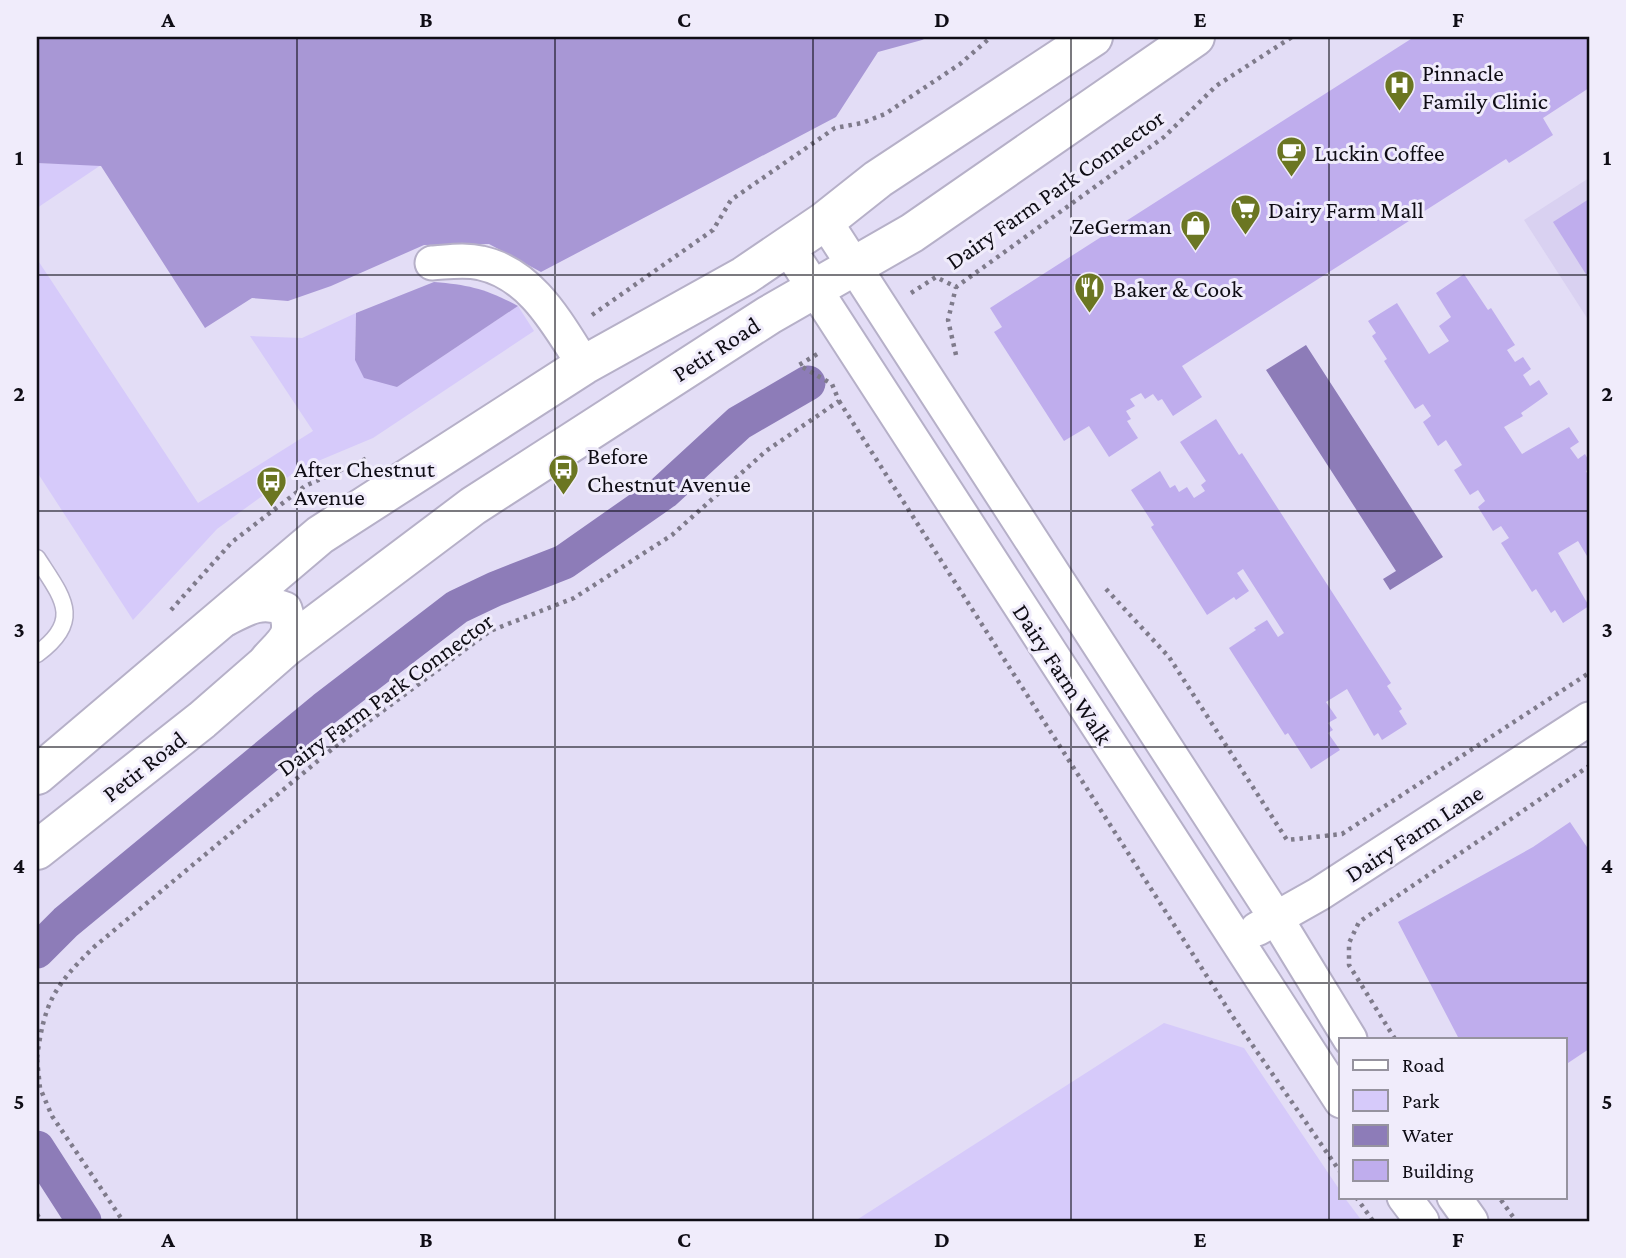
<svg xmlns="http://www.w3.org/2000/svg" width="1626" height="1258" font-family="'Crimson Pro',serif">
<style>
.built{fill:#d9d1f1}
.green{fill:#d6cafa}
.forest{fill:#a897d5}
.water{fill:#8d7cb8}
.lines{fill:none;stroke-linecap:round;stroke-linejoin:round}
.canal{stroke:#8d7cb8;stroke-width:35}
.building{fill:#bfaded}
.service-casing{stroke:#b6b0c8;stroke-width:19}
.minor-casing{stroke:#b6b0c8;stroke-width:37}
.secondary-casing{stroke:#b6b0c8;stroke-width:42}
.path{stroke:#7f7b8b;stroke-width:4.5;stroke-dasharray:3.5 5;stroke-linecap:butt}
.service{stroke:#fff;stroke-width:16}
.minor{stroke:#fff;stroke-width:33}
.secondary{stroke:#fff;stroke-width:38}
.grid{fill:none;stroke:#0f0d15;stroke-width:2;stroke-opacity:0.55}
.labels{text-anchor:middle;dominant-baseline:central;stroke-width:6;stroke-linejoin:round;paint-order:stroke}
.poi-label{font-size:24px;fill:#0f0d15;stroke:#f0ecfb;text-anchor:start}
.street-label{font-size:24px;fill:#0f0d15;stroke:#f0ecfb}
.neatline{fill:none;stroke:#0f0d15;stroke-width:2.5}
.grid-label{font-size:23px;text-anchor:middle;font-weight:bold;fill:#0f0d15}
</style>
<rect width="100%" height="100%" fill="#e3ddf6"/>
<path class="built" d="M1589,178V321L1524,220Z"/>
<g class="green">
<path d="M37,163L101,165L37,208Z"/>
<path d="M37,259L198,503L313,431L250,336L302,338L356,313L355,360L397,387L518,306L534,331L373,438L299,469L217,529L133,620L37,472Z"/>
<path d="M1164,1023L1244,1048L1341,1192V1197H1344L1362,1221H855Z"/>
</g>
<g class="forest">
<path d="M37,37H928L922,40L878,52L836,117L541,272L489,244L424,245L331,286L288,301L252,298L205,328L101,166L37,163Z"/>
<path d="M434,282C470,285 486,289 518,306L397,387L364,378L355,360L356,313Z"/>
</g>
<path class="water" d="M1306,345L1443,557L1390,590L1383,579L1396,571L1266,370Z"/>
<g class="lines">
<g class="canal">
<path d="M37,951L66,922L324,709L457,607L495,589L564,562L664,492L739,423L808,383"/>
<path d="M37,1148L84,1221"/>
</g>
</g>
<g class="building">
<path d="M1414,37H1589V88L1543,118L1553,135L1509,163L1506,159L1182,366L1202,397L1173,416L1162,399L1158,401L1153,394L1145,399L1141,393L1130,399L1135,406L1126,411L1131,419L1127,421L1138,438L1109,457L1089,426L1064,441L994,332L1002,327L990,308Z"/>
<path d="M1589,199V279L1553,222Z"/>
<path d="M1464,274L1488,310L1491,308L1515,345L1507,350L1515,362L1523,357L1531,369L1523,375L1530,386L1539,380L1548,394L1521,413L1523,416L1504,427L1522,454L1569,427L1579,442L1570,448L1578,459L1585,454L1589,461V469L1586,471L1589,477V555L1587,556L1578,541L1558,553L1589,606L1563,623L1555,610L1551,613L1536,589L1532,592L1501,543L1509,538L1501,526L1493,531L1478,507L1485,501L1478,490L1470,495L1454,470L1462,465L1446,440L1438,446L1423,422L1431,416L1423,404L1415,409L1384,361L1387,359L1372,336L1376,333L1368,321L1397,303L1429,354L1449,341L1439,326L1451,317L1436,293Z"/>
<path d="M1216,419L1239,455L1242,453L1391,683L1387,686L1402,709L1399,711L1407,724L1382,740L1378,733L1374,736L1347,689L1326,702L1337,718L1328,723L1333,730L1328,733L1340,750L1311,769L1288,733L1285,735L1229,648L1256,630L1254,628L1267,620L1278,637L1284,633L1243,569L1237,573L1249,591L1236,600L1234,597L1207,615L1151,527L1154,525L1131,490L1160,471L1170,488L1175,485L1179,492L1187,487L1194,498L1205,491L1201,485L1206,481L1180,442Z"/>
<path d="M1570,822L1589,850V1049L1565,1065V1039H1459L1398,922L1533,847Z"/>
</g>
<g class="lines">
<defs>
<path id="service" d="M37,558C62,597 84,620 37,654"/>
<g id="minor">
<path d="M825,221L1276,918L1350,1039"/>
<path d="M787,246L1341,1101"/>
<path d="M432,263C448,262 465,259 481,263C532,274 558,325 584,365"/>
<path d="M226,619C247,608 262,599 285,609C294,636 285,639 267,659"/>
<path d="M1257,929L1319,894L1589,719"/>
<path d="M1404,1197L1422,1221"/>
<path d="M1454,1197L1471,1221"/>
</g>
<g id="secondary">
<path d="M37,775L320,535L584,365L744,276L825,221L878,179L1093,37"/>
<path d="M37,850L202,720L287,646L473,506L769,315L912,233L1195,37"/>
</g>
</defs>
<use href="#service" class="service-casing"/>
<use href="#minor" class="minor-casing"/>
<use href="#secondary" class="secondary-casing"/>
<g class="path">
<path d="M911,293L936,277L956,287L1164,137L1216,86L1292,37"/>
<path d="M592,315L713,230L731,200L835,128L862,123L885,114L960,64L991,37"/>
<path d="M956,355L948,320L956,287"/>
<path d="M839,401L1233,1017L1341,1173"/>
<path d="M1106,589L1169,657L1287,840L1342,834L1589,673"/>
<path d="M171,610L232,542L305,486L370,457"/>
<path d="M1395,1039L1349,965V943L1359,922L1589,766"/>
<path d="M37,1058C44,1003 54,986 94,947L337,745L490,631L574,598L672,535L766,451L839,401L832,384L799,365L819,353"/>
<path d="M37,1059L40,1088L52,1116L123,1221"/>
<path d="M1356,1197L1373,1221"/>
<path d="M1501,1200L1516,1221"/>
<path d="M37,1214L41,1221"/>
</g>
<use href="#service" class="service"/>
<use href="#minor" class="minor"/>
<use href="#secondary" class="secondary"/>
</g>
<path class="grid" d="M297,37V1221M555,37V1221M813,37V1221M1071,37V1221M1329,37V1221M37,275H1589M37,511H1589M37,747H1589M37,983H1589"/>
<defs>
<symbol id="hospital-pin" viewBox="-11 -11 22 30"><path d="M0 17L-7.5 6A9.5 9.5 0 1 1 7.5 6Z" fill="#6b7622" stroke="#f0ecfb"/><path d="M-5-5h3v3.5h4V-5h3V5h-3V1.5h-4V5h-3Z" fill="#fff"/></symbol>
<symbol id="cafe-pin" viewBox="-11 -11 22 30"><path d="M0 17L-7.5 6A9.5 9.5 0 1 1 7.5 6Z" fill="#6b7622" stroke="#f0ecfb"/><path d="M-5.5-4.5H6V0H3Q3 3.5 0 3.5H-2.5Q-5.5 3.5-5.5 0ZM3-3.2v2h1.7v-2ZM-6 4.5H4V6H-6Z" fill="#fff"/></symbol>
<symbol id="supermarket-pin" viewBox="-11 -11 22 30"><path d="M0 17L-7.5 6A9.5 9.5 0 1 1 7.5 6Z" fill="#6b7622" stroke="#f0ecfb"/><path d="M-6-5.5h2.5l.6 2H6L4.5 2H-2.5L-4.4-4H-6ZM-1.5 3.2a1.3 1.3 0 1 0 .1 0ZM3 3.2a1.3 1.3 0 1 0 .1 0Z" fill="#fff"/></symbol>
<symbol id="shop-pin" viewBox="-11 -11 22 30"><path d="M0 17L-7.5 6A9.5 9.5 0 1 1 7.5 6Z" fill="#6b7622" stroke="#f0ecfb"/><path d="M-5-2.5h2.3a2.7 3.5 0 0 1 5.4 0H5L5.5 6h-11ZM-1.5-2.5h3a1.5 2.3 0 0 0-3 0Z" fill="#fff"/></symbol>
<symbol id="restaurant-pin" viewBox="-11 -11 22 30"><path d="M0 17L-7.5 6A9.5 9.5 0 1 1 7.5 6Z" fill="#6b7622" stroke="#f0ecfb"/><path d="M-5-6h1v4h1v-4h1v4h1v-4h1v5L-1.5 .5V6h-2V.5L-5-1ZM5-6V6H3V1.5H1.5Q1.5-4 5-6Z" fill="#fff"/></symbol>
<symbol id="bus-pin" viewBox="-11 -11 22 30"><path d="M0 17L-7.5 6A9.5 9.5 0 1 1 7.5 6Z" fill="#6b7622" stroke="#f0ecfb"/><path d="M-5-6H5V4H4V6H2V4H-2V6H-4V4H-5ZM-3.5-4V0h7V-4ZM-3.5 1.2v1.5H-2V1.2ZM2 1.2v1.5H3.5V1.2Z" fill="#fff"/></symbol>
</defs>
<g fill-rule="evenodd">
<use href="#hospital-pin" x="1382" y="68" width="35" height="47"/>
<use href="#cafe-pin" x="1274" y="134" width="35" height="47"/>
<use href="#supermarket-pin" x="1228" y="192" width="35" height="47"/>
<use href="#shop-pin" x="1178" y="208" width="35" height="47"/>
<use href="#restaurant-pin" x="1072" y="270" width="35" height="47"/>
<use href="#bus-pin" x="546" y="452" width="35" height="47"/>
<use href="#bus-pin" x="254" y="464" width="35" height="47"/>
</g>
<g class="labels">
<g class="poi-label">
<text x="1422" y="72">Pinnacle<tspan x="1422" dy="28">Family Clinic</tspan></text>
<text x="1314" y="152">Luckin Coffee</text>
<text x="1268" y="209">Dairy Farm Mall</text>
<text x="1172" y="225" text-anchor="end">ZeGerman</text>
<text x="1113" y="288">Baker &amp; Cook</text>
<text x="587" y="455">Before<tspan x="587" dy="28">Chestnut Avenue</tspan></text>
<text x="294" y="468">After Chestnut<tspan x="294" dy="28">Avenue</tspan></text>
</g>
<g class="street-label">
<text transform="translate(1055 189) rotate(-35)">Dairy Farm Park Connector</text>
<text transform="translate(716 349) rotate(-33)">Petir Road</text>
<text transform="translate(1063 674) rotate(57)">Dairy Farm Walk</text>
<text transform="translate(385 694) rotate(-36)">Dairy Farm Park Connector</text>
<text transform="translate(144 766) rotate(-38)">Petir Road</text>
<text transform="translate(1414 833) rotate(-33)">Dairy Farm Lane</text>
</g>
</g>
<rect width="1626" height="1258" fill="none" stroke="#f0ecfb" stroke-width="77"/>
<rect x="1339" y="1038" width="228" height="161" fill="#f0ecfb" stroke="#96939f" stroke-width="2"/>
<rect x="1353" y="1060" width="35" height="10" fill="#ffffff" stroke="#96939f" stroke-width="2"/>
<text x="1402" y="1072" font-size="21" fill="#0f0d15">Road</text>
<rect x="1353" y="1090" width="35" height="21" fill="#d6cafa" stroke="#96939f" stroke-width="2"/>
<text x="1402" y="1108" font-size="21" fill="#0f0d15">Park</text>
<rect x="1353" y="1125" width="35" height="21" fill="#8d7cb8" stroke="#96939f" stroke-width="2"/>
<text x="1402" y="1142" font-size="21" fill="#0f0d15">Water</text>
<rect x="1353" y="1160" width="35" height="21" fill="#bfaded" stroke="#96939f" stroke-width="2"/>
<text x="1402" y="1178" font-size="21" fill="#0f0d15">Building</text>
<rect x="38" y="38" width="1550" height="1182" class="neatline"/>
<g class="grid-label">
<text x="168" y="27">A</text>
<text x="426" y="27">B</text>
<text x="684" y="27">C</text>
<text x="942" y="27">D</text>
<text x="1200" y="27">E</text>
<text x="1458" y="27">F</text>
<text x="19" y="165">1</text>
<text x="1607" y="165">1</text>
<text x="19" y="401">2</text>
<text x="1607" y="401">2</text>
<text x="19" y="637">3</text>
<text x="1607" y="637">3</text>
<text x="19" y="873">4</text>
<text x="1607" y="873">4</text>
<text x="19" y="1109">5</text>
<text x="1607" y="1109">5</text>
<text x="168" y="1247">A</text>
<text x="426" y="1247">B</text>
<text x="684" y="1247">C</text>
<text x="942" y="1247">D</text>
<text x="1200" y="1247">E</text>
<text x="1458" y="1247">F</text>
</g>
</svg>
